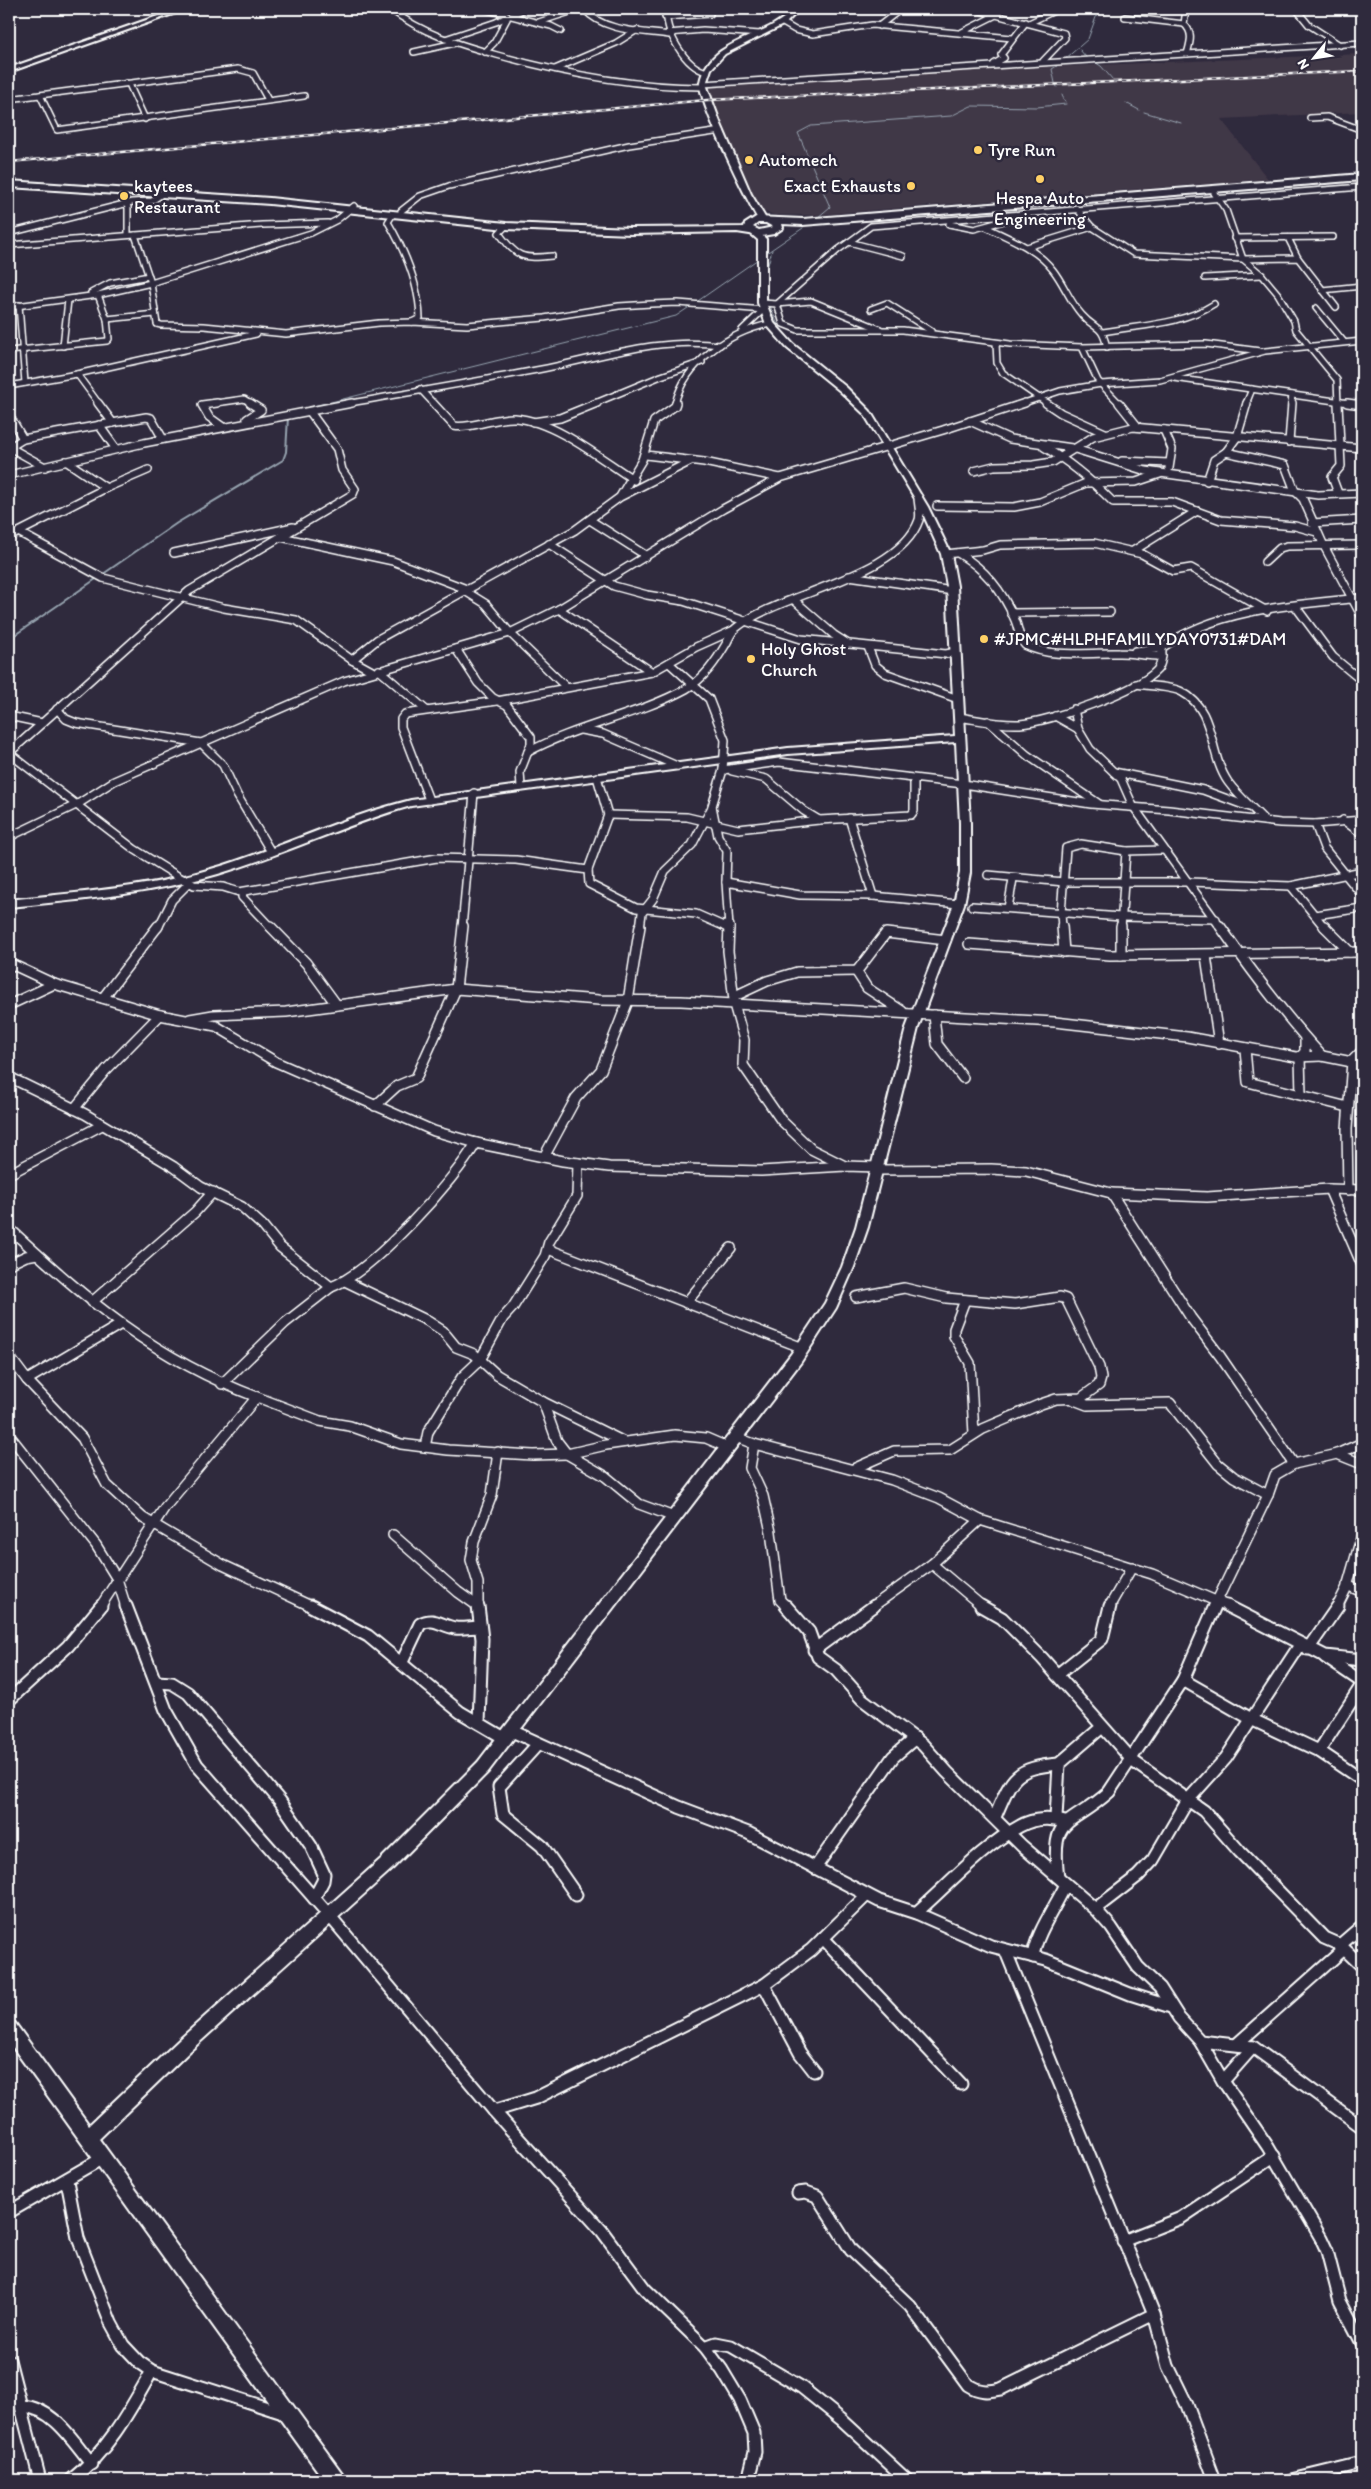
<svg xmlns="http://www.w3.org/2000/svg" width="1371" height="2489" font-family="Itim,sans-serif">
<style>
.built{fill:#413747}
.lines{fill:none;stroke-linecap:round;stroke-linejoin:round}
.stream-far1{stroke:#97a4b0;stroke-width:1}
.stream{stroke:#97a4b0;stroke-width:2}
.street-far3-casing{stroke:#fff;stroke-width:8}
.street-far2-casing{stroke:#fff;stroke-width:10}
.street-far1-casing{stroke:#fff;stroke-width:12}
.street-casing{stroke:#fff;stroke-width:15}
.secondary-casing{stroke:#fff;stroke-width:4}
.highway-casing{stroke:#fff;stroke-width:4}
.street-far3{stroke:#2f2a3d;stroke-width:5}
.street-far2{stroke:#2f2a3d;stroke-width:7}
.street-far1{stroke:#2f2a3d;stroke-width:9}
.street{stroke:#2f2a3d;stroke-width:11}
.secondary{fill:#2f2a3d;fill-rule:evenodd}
.highway{fill:#2f2a3d;fill-rule:evenodd}
.rail-casing{stroke:#fff;stroke-width:2.5}
.rail{stroke:#2f2a3d;stroke-width:1;stroke-dasharray:4.5;stroke-linecap:butt}
.poi-dot{fill:#ffd166;stroke:#2f2a3d;stroke-width:2}
.labels{text-anchor:middle;dominant-baseline:central;stroke-width:5;stroke-linejoin:round;paint-order:stroke}
.far-poi-label{font-size:18px;fill:#fff;stroke:#2f2a3d;text-anchor:start}
</style>
<rect width="100%" height="100%" fill="#2f2a3d"/>
<filter id="ink" filterUnits="userSpaceOnUse"><feTurbulence type="fractalNoise" baseFrequency=".02" numOctaves="2"/><feDisplacementMap in="SourceGraphic" scale="10" xChannelSelector="R" yChannelSelector="G"/><feConvolveMatrix kernelMatrix="1 2 1 2 8 2 1 2 1" color-interpolation-filters="sRGB"/></filter>
<g filter="url(#ink)">
<path class="built" d="M1362,54V112L1221,119L1268,179L814,215H775L759,210L753,201L714,111L706,85L802,77Z"/>
<g class="lines">
<g class="stream-far1">
<path d="M1080,50L1086,57"/>
<path d="M1064,60L1088,39L1099,9"/>
<path d="M1093,61L1101,66L1113,80"/>
<path d="M1055,83L1052,69L1060,64"/>
<path d="M1056,84L1057,87"/>
<path d="M1062,95L1065,102"/>
<path d="M1126,103L1139,110"/>
<path d="M1144,112L1181,123"/>
<path d="M817,218L830,207L798,133L811,126L951,116L971,106L1037,107L1066,104"/>
<path d="M765,254L803,228"/>
<path d="M765,276L772,250"/>
<path d="M766,289L768,301L778,325"/>
<path d="M695,303L761,257"/>
<path d="M323,404L676,316L691,306"/>
</g>
<g class="stream">
<path d="M303,409L328,403"/>
<path d="M9,639L177,523L283,460L286,452L288,417"/>
</g>
<defs>
<g id="street-far3">
<path d="M390,9C423,34 458,44 497,55C565,74 632,87 703,87"/>
<path d="M484,9L551,26L561,31"/>
<path d="M584,9C603,32 642,31 669,35"/>
<path d="M667,9C664,31 685,67 707,72"/>
<path d="M973,9L1064,33L1065,38L1043,61"/>
<path d="M1186,9L1184,24C1194,33 1190,43 1187,54"/>
<path d="M1296,9L1309,25L1340,45"/>
<path d="M665,17L710,14"/>
<path d="M1125,17L1184,24"/>
<path d="M539,22L579,9"/>
<path d="M783,23L795,30L813,34L872,25L1012,38"/>
<path d="M1029,23L1054,11V9"/>
<path d="M879,26L901,9"/>
<path d="M962,32L996,15"/>
<path d="M668,33L703,30L760,34"/>
<path d="M445,39L496,22L525,9"/>
<path d="M414,52L455,43"/>
<path d="M485,52L494,43L507,19"/>
<path d="M994,64L1004,58L1001,55L1026,22"/>
<path d="M555,69L616,43L637,30"/>
<path d="M126,83L129,84L145,119"/>
<path d="M703,84L1362,43"/>
<path d="M40,95L57,130L304,96"/>
<path d="M9,99L238,69L253,73L268,100"/>
<path d="M1310,118L1327,117L1362,130"/>
<path d="M1214,193L1226,210L1243,259L1262,275L1278,294L1294,321L1296,330L1337,380L1338,404"/>
<path d="M126,204L128,207V235"/>
<path d="M1076,208L1092,227L1134,254L1243,259L1298,258L1336,307"/>
<path d="M401,211L420,196L449,186L629,145L721,131"/>
<path d="M393,214L388,222C405,251 419,284 420,318L412,322"/>
<path d="M949,224L974,229L1011,219"/>
<path d="M506,226L499,233C517,258 522,259 552,256"/>
<path d="M986,227C1010,239 1036,248 1053,270C1064,284 1070,302 1082,315C1096,331 1101,323 1107,347"/>
<path d="M9,233L132,202L152,201L168,190"/>
<path d="M135,235L151,283L157,324L161,325L204,326L286,334L379,323L412,322L467,325L544,318L619,306L651,304L678,303L764,310"/>
<path d="M1234,238L1333,237"/>
<path d="M1288,238L1298,258"/>
<path d="M849,242L903,256"/>
<path d="M9,245L262,225L328,223"/>
<path d="M1027,247L1092,227"/>
<path d="M1205,278L1262,275"/>
<path d="M1322,290L1362,286"/>
<path d="M91,293L110,283L149,276"/>
<path d="M762,303L777,304L783,324L798,330H903L1010,344L1082,347L1206,344L1260,351"/>
<path d="M19,305L25,383"/>
<path d="M9,307L98,295L151,283L311,233L337,220L354,206"/>
<path d="M1316,308L1344,342"/>
<path d="M871,309L887,303L931,331"/>
<path d="M107,319L155,314"/>
<path d="M880,329L811,301L777,304L838,250L871,226L1362,187"/>
<path d="M742,330L762,311"/>
<path d="M1103,332C1141,325 1181,325 1214,304"/>
<path d="M996,343L997,363L1003,373L1048,404"/>
<path d="M63,346L68,300"/>
<path d="M1082,347L1098,381L1120,404"/>
<path d="M9,351L107,341L109,339L107,319L98,295"/>
<path d="M77,374L99,404"/>
<path d="M1174,378L1356,404"/>
<path d="M9,386L77,374L256,334"/>
<path d="M420,389L434,404"/>
<path d="M209,404L244,399L252,404"/>
<path d="M345,404C412,392 480,381 547,368C605,356 661,337 720,345"/>
<path d="M593,404L661,376L702,362"/>
<path d="M675,404C685,362 730,332 770,324"/>
<path d="M1021,404L1060,391L1101,384L1160,380L1265,351L1362,341"/>
<path d="M1246,404L1252,389"/>
<path d="M1291,404L1292,395"/>
</g>
<g id="street-far2">
<path d="M98,403L113,423"/>
<path d="M217,403L202,405L209,417L223,427"/>
<path d="M433,403L454,426C471,429 495,417 515,418C555,421 601,459 634,480"/>
<path d="M1046,403L1061,413L1105,433"/>
<path d="M1119,403L1138,427"/>
<path d="M1347,403L1362,405"/>
<path d="M9,415L23,439"/>
<path d="M247,419L261,410L250,403"/>
<path d="M970,421L1010,439L1072,448L1146,471L1318,495L1362,493"/>
<path d="M533,422L560,418L597,403"/>
<path d="M99,425L116,449"/>
<path d="M1164,430L1172,449L1169,468"/>
<path d="M1289,442L1292,403"/>
<path d="M9,447L45,467"/>
<path d="M10,447L23,439L146,417L151,418L163,439"/>
<path d="M1044,447C1070,462 1092,481 1113,502H1172L1221,520L1295,526L1317,532"/>
<path d="M1226,452L1285,465L1295,491L1303,499L1324,546L1362,617"/>
<path d="M646,455L704,462L780,478"/>
<path d="M66,461L106,488"/>
<path d="M1122,461L1169,463"/>
<path d="M974,471L994,466L1033,465L1053,462L1093,437L1133,427L1362,448"/>
<path d="M9,475L144,443L352,403"/>
<path d="M1207,481L1214,460L1226,452L1237,437L1247,403"/>
<path d="M1338,493L1332,477L1341,466L1338,403"/>
<path d="M621,495L642,460L654,421L675,406L676,403"/>
<path d="M937,506L1014,507L1040,502L1086,483L1136,482L1160,474"/>
<path d="M590,520L645,555"/>
<path d="M1312,523L1362,520"/>
<path d="M20,533L103,578L224,608L296,620L352,660"/>
<path d="M9,537L106,488L148,470"/>
<path d="M281,537L393,561L469,590"/>
<path d="M549,544L614,586L647,595L683,601L801,639L946,654L956,652"/>
<path d="M1133,551L1197,511"/>
<path d="M174,553L293,527"/>
<path d="M958,553C986,570 1002,590 1015,620C1019,629 1018,638 1025,645C1053,659 1088,652 1119,653C1133,653 1147,656 1162,656"/>
<path d="M946,554L983,550L1000,545L1094,543L1142,554L1173,571L1191,568L1267,611"/>
<path d="M1265,562L1280,548L1287,546L1362,545"/>
<path d="M849,576L953,591"/>
<path d="M465,591L486,604L510,633L566,687"/>
<path d="M794,600L834,635L848,644"/>
<path d="M1296,607L1333,657L1362,681"/>
<path d="M559,609L652,672"/>
<path d="M1011,613L1110,612"/>
<path d="M868,647L875,665L885,673L958,699"/>
<path d="M456,649L478,683L493,698L507,705L531,737V744L520,772L521,787"/>
<path d="M1135,651L1162,648"/>
<path d="M669,663L709,699L725,740L723,770L712,806L718,836L727,851L726,882L729,928"/>
<path d="M379,670L426,710"/>
<path d="M372,671L352,660L378,639L575,530L620,497L691,461"/>
<path d="M1136,684C1148,686 1172,686 1182,692C1216,710 1208,753 1228,782C1238,796 1253,808 1265,821"/>
<path d="M57,709L66,719L76,723L201,743L223,765L237,795L271,852"/>
<path d="M1074,709L1078,729L1090,749L1121,779L1133,806L1221,928"/>
<path d="M9,716L42,723"/>
<path d="M1055,716L1078,729"/>
<path d="M959,717C979,720 999,725 1020,724C1049,722 1138,691 1157,670C1162,664 1162,655 1162,648C1214,609 1298,604 1362,598"/>
<path d="M988,721L1027,755L1099,804"/>
<path d="M581,730L603,734L677,766"/>
<path d="M528,752C578,725 636,716 686,689C704,679 716,661 726,644C729,639 731,632 736,628C780,592 899,578 919,520C921,513 918,504 918,497"/>
<path d="M9,753L134,849L179,877L194,885L223,887L239,892L437,858L516,860L588,870L608,815L597,777"/>
<path d="M9,753L189,591L353,494L355,489L342,470L337,449L310,412"/>
<path d="M723,770L779,762L963,784L1091,804L1169,810L1280,823L1315,824L1362,820"/>
<path d="M732,771L766,779L804,811L819,820"/>
<path d="M1114,772L1203,790L1249,807"/>
<path d="M429,800L401,727V719L405,714L497,701L652,672L696,647L734,630"/>
<path d="M608,815L687,817L738,829L819,820L911,815L914,811V779"/>
<path d="M849,818L873,896"/>
<path d="M1343,820L1362,834"/>
<path d="M1315,824L1324,848L1362,895"/>
<path d="M9,837L78,804L114,781L344,681L510,633L559,609L723,509L780,478L943,430L1025,403"/>
<path d="M588,870L589,884L636,908L696,914L728,928"/>
<path d="M988,875L1064,882H1190L1291,886L1362,871"/>
<path d="M726,882L800,895L873,896L959,904"/>
<path d="M1291,886L1325,928"/>
<path d="M243,892L242,897L271,928"/>
<path d="M972,906L1121,917L1216,919"/>
<path d="M1008,908L1013,879"/>
<path d="M1315,915L1362,908"/>
<path d="M158,928L172,900L189,883"/>
<path d="M462,928L474,793"/>
<path d="M640,928L642,913L653,899L665,871L692,845L712,807"/>
<path d="M1062,928L1061,913L1066,848L1081,844L1126,851L1163,850"/>
<path d="M1121,928L1126,851"/>
</g>
<g id="street-far1">
<path d="M270,926L306,963L336,1004"/>
<path d="M725,926L729,928"/>
<path d="M729,926L728,951L735,1008L744,1040L743,1065L781,1120L811,1149L845,1166"/>
<path d="M1062,926L1064,952"/>
<path d="M1121,926V955"/>
<path d="M1324,926L1350,952"/>
<path d="M969,944L1110,955L1362,952"/>
<path d="M1206,956L1219,1044"/>
<path d="M9,963L54,984L160,1015L216,1026L276,1062L434,1131L476,1143L563,1161L609,1167L761,1171L845,1166L878,1167"/>
<path d="M856,971L867,988L902,1011"/>
<path d="M735,996L767,981L797,972L857,971L886,933L946,940"/>
<path d="M103,998L158,926"/>
<path d="M9,1005L54,984"/>
<path d="M934,1015L937,1044L963,1078"/>
<path d="M190,1019L213,1015L286,1012L456,989L599,1000L681,1001L1055,1022L1187,1037L1296,1057L1322,1056C1284,1015 1252,972 1220,926"/>
<path d="M1245,1049L1248,1082L1348,1107"/>
<path d="M1322,1056L1362,1064"/>
<path d="M9,1077L85,1114L174,1167L201,1187L242,1207L263,1226L280,1247L331,1287C372,1272 454,1181 476,1143"/>
<path d="M1301,1094L1300,1057L1305,1052V1038"/>
<path d="M375,1106L397,1086L416,1078L456,989L463,926"/>
<path d="M74,1109L106,1070L160,1015"/>
<path d="M544,1157L576,1098L601,1070L628,1001L640,926"/>
<path d="M877,1170L991,1169L1026,1171L1111,1193L1191,1318L1220,1356L1294,1464L1275,1475L1268,1495L1214,1607"/>
<path d="M9,1174L102,1125"/>
<path d="M1329,1189L1362,1265"/>
<path d="M1348,1190L1347,1129L1352,1061L1362,1051"/>
<path d="M1111,1193L1207,1197L1329,1189L1362,1190"/>
<path d="M9,1228C89,1302 153,1358 257,1397"/>
<path d="M548,1249L803,1348"/>
<path d="M9,1264L26,1256L37,1254"/>
<path d="M347,1282L426,1320L443,1331L456,1347L474,1354L497,1375L543,1402L624,1442"/>
<path d="M965,1300L954,1329V1336L970,1363L974,1434"/>
<path d="M92,1302L195,1212L213,1192"/>
<path d="M686,1303L731,1248"/>
<path d="M9,1356L27,1380L82,1438L107,1485L143,1518L223,1565L313,1607"/>
<path d="M27,1380L121,1324"/>
<path d="M222,1384L285,1323L331,1287"/>
<path d="M1074,1400L1087,1405L1170,1403L1218,1464L1234,1477L1268,1495"/>
<path d="M543,1402L557,1441L567,1454L605,1476L639,1504L674,1517"/>
<path d="M9,1435L96,1545L117,1579L126,1607"/>
<path d="M736,1437L754,1444L892,1480L939,1498L980,1520L1152,1574L1230,1607"/>
<path d="M754,1444L750,1468L763,1496L771,1532L780,1600L787,1607"/>
<path d="M425,1447L428,1432L462,1377L480,1360L503,1318L513,1307L545,1256L549,1242L577,1196L578,1163"/>
<path d="M1337,1454L1362,1464"/>
<path d="M1294,1464L1337,1454L1362,1443"/>
<path d="M853,1469L894,1451L950,1450L983,1429L1041,1404L1056,1399L1081,1398L1099,1385L1101,1378L1099,1367L1066,1299L1060,1297L1015,1304L946,1298L904,1288L856,1297"/>
<path d="M393,1535L458,1592L479,1607"/>
<path d="M932,1564L983,1607"/>
<path d="M1347,1585L1362,1592"/>
<path d="M100,1607L165,1507L257,1397L320,1421L350,1426L401,1444L448,1450L533,1455L567,1454L606,1445L675,1435L706,1438L727,1447"/>
<path d="M478,1607V1583L471,1560L474,1542L492,1495L498,1452"/>
<path d="M872,1607L932,1564L980,1520"/>
<path d="M1109,1607L1132,1567"/>
<path d="M1337,1607L1347,1587L1362,1535"/>
</g>
<g id="street">
<path d="M126,1606L166,1710L197,1765L329,1915L494,2111L602,2231L645,2289L705,2347L722,2370L740,2400L754,2433L755,2452L748,2480"/>
<path d="M311,1606L368,1636L460,1712L506,1739"/>
<path d="M478,1606L482,1639L479,1723"/>
<path d="M786,1606L809,1632L818,1657L836,1670L862,1699L923,1745L947,1772L1022,1846L1095,1909L1111,1927L1138,1967L1160,1988L1179,2018L1200,2041L1253,2047L1362,2127"/>
<path d="M981,1606L1002,1618L1042,1658L1134,1762L1204,1811L1240,1852L1324,1938L1340,1945L1362,1926"/>
<path d="M1227,1606L1325,1656L1362,1660"/>
<path d="M1308,1649L1338,1606"/>
<path d="M814,1650L874,1606"/>
<path d="M1325,1657L1362,1682"/>
<path d="M402,1662L420,1624C434,1616 441,1626 455,1628C463,1629 472,1627 480,1627"/>
<path d="M1057,1675L1102,1639L1110,1606"/>
<path d="M1183,1680L1253,1720L1319,1751L1362,1780"/>
<path d="M157,1682L172,1683L188,1693L280,1801L311,1846L324,1874L323,1881L314,1898"/>
<path d="M9,1700L68,1646L101,1606"/>
<path d="M512,1731L679,1807L748,1833L879,1901L916,1913L991,1946L1046,1960L1130,1994L1171,2007"/>
<path d="M538,1744L499,1787L503,1814L542,1846L576,1895"/>
<path d="M1319,1751L1362,1685"/>
<path d="M995,1817C1012,1777 1014,1768 1059,1764"/>
<path d="M1056,1818L1059,1764L1102,1727"/>
<path d="M815,1868L893,1757L915,1738"/>
<path d="M1058,1877C1050,1814 1069,1828 1109,1792L1183,1680L1215,1606"/>
<path d="M1095,1909L1138,1876L1153,1860L1188,1800L1226,1758L1300,1645"/>
<path d="M916,1913C948,1885 983,1846 1020,1826C1034,1818 1051,1818 1065,1822"/>
<path d="M823,1938L961,2084"/>
<path d="M1340,1945L1362,1966"/>
<path d="M1006,1952L1154,2314L1168,2366L1187,2405L1215,2480"/>
<path d="M1033,1957C1035,1935 1056,1906 1066,1884"/>
<path d="M764,1985L800,2053L814,2071"/>
<path d="M1200,2041L1223,2081L1268,2147L1321,2238L1327,2251L1340,2301L1362,2343"/>
<path d="M1237,2044L1344,1949"/>
<path d="M1223,2081L1253,2047"/>
<path d="M494,2111L536,2098L764,1985L811,1950L867,1895"/>
<path d="M67,2181L78,2238L111,2323L123,2345L139,2362L152,2371L283,2413"/>
<path d="M798,2193L806,2192L817,2196L851,2250L910,2306L968,2385C979,2392 988,2392 1001,2389L1154,2314"/>
<path d="M9,2212L101,2159"/>
<path d="M1123,2241L1181,2218L1274,2156"/>
<path d="M705,2347L716,2343L731,2346L801,2387L842,2420L907,2480"/>
<path d="M9,2360L40,2480"/>
<path d="M22,2406C54,2408 73,2441 92,2464"/>
<path d="M71,2480C108,2451 129,2412 152,2371"/>
<path d="M1292,2480L1362,2463"/>
</g>
<g id="secondary">
<path d="M178,9H187L9,72V68Z"/>
<path d="M794,9H800L785,24L725,54L711,69L706,84L720,122L751,194L766,219L762,221L758,219C747,200 697,99 700,82C702,70 711,58 721,51C746,34 771,32 794,9Z"/>
<path d="M751,230H757L766,239V303L774,323L793,344L846,387L870,411L928,507L951,554L957,586L970,823V873L964,904L918,1028L868,1227L854,1267L836,1308L801,1362L488,1772L393,1868L191,2050L99,2139L342,2473L344,2480H324L9,2042V2021L15,2023L89,2125L180,2039L382,1858L478,1762L791,1354L825,1303L842,1267L856,1227L906,1028L954,904L960,873V823L956,742L788,754L411,806C345,824 284,855 218,874C151,894 79,900 9,907V900C76,892 145,889 211,869C279,849 342,817 411,800L788,748L955,736L947,586L941,554L920,507L864,414L840,391L787,348L766,324L758,303V240L751,234Z"/>
</g>
<path id="highway" d="M1362,174V180L803,225L782,224L783,228L774,234L762,236L737,232L631,234L506,229L270,204L9,187V181L270,198L506,223L631,228L744,227L745,224L756,217L803,219ZM758,223H766L773,227L759,230L753,227Z"/>
</defs>
<use href="#street-far3" class="street-far3-casing"/>
<use href="#street-far2" class="street-far2-casing"/>
<use href="#street-far1" class="street-far1-casing"/>
<use href="#street" class="street-casing"/>
<use href="#secondary" class="secondary-casing"/>
<use href="#highway" class="highway-casing"/>
<use href="#street-far3" class="street-far3"/>
<use href="#street-far2" class="street-far2"/>
<use href="#street-far1" class="street-far1"/>
<use href="#street" class="street"/>
<use href="#secondary" class="secondary"/>
<use href="#highway" class="highway"/>
<defs>
<path id="rail" d="M9,162L707,100L1362,71"/>
</defs>
<use href="#rail" class="rail-casing"/>
<use href="#rail" class="rail"/>
</g>
</g>
<g class="poi-dot">
<circle cx="978" cy="150" r="5"/>
<circle cx="749" cy="160" r="5"/>
<circle cx="1040" cy="179" r="5"/>
<circle cx="911" cy="186" r="5"/>
<circle cx="124" cy="196" r="5"/>
<circle cx="984" cy="639" r="5"/>
<circle cx="751" cy="659" r="5"/>
</g>
<g class="labels">
<g class="far-poi-label">
<text x="988" y="150">Tyre Run</text>
<text x="759" y="160">Automech</text>
<text x="134" y="186">kaytees<tspan x="134" dy="21">Restaurant</tspan></text>
<text x="901" y="186" text-anchor="end">Exact Exhausts</text>
<text x="1040" y="198" text-anchor="middle">Hespa Auto<tspan x="1040" dy="21">Engineering</tspan></text>
<text x="994" y="639">#JPMC#HLPHFAMILYDAY0731#DAM</text>
<text x="761" y="649">Holy Ghost<tspan x="761" dy="21">Church</tspan></text>
</g>
</g>
<rect width="1371" height="2489" fill="none" stroke="#2f2a3d" stroke-width="30"/>
<rect x="15" y="15" width="1341" height="2459" fill="none" stroke="#fff" stroke-width="2" filter="url(#ink)"/>
<g transform="translate(1314 58) rotate(240)" stroke="#2f2a3d" stroke-width="4" paint-order="stroke">
<path d="M0-4L9 19L0 12L-9 19Z" fill="#ffffff"/>
<text y="-8" font-size="14" font-weight="bold" text-anchor="middle" fill="#ffffff">N</text>
</g>
</svg>
